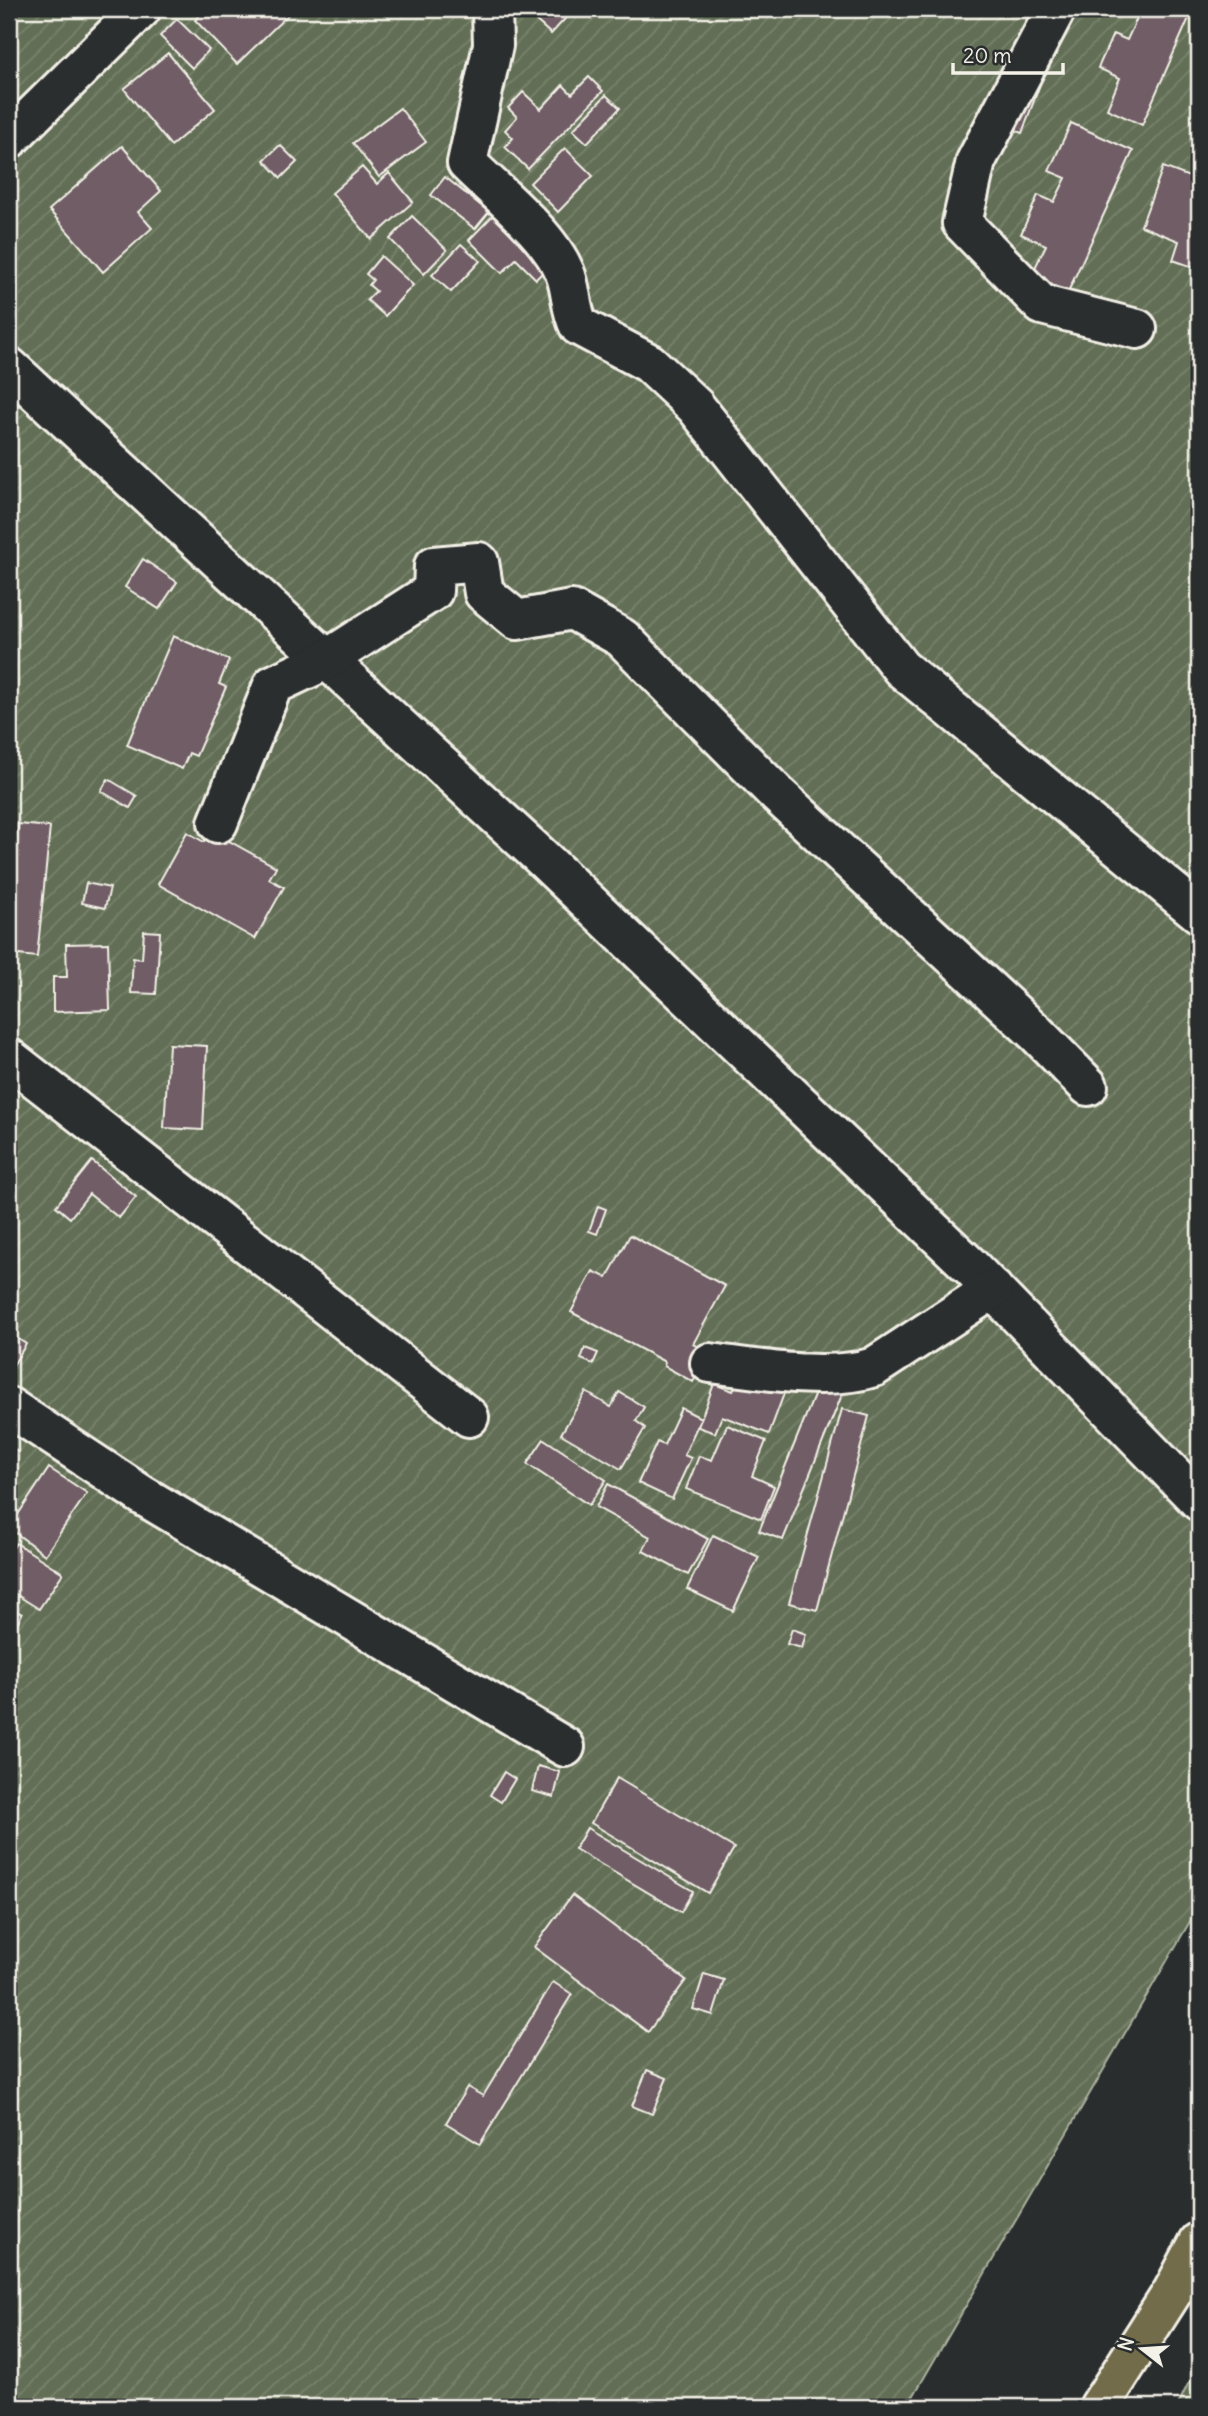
<svg xmlns="http://www.w3.org/2000/svg" width="1208" height="2416" font-family="Delius,sans-serif">
<style>
.forest{fill:url(#forest-firs);stroke:#abb09e;stroke-width:2}
.garden{fill:url(#garden-furrows);stroke:#abb09e;stroke-width:2}
.building{fill:#6f5d65;stroke:#f4f1e8;stroke-width:2}
.lines{fill:none;stroke-linecap:round;stroke-linejoin:round}
.minor-casing{stroke:#f4f1e8;stroke-width:44}
.major-casing{stroke:#f4f1e8;stroke-width:44}
.minor{stroke:#2a2d2e;stroke-width:38}
.major{stroke:#726c4b;stroke-width:38}
</style>
<defs>
<pattern id="forest-firs" width="22" height="20" patternUnits="userSpaceOnUse" patternTransform="scale(1.75)"><rect width="22" height="20" fill="#626e55"/><path d="M5 1l3.5 6h-7zM16 11l3.5 6h-7z" fill="#79836d"/></pattern>
<pattern id="garden-furrows" width="10" height="10" patternUnits="userSpaceOnUse" patternTransform="scale(1.75)"><rect width="10" height="10" fill="#626e55"/><path d="M-1 1l2-2M0 10L10 0M9 11l2-2" fill="none" stroke="#79836d"/></pattern>
</defs>
<rect width="100%" height="100%" fill="#2a2d2e"/>
<filter id="ink" filterUnits="userSpaceOnUse"><feTurbulence type="fractalNoise" baseFrequency=".0143" numOctaves="2"/><feDisplacementMap in="SourceGraphic" scale="14" xChannelSelector="R" yChannelSelector="G"/><feConvolveMatrix kernelMatrix="1 2 1 2 8 2 1 2 1" color-interpolation-filters="sRGB"/></filter>
<g filter="url(#ink)">
<path class="forest" d="M1199,2368V2407H1177L1187,2386Z"/>
<path class="garden" d="M9,9H1199V1906L907,2407H9Z"/>
<g class="building">
<path d="M206,9H294L237,64L195,20Z"/>
<path d="M542,9H574L551,34L533,18Z"/>
<path d="M1141,9H1193L1142,125L1107,109L1120,78L1098,68L1113,34L1127,40Z"/>
<path d="M177,19L209,50L192,68L160,36Z"/>
<path d="M168,53L215,109L171,146L124,89Z"/>
<path d="M1049,60L1022,133L1007,128Z"/>
<path d="M589,77L603,91L528,169L505,147L513,138L505,130L517,117L508,108L523,92L541,109L563,85L572,94Z"/>
<path d="M606,95L620,108L587,143L573,130Z"/>
<path d="M400,108L426,142L379,177L353,143Z"/>
<path d="M1071,123L1133,151L1068,292L1031,276L1046,245L1021,234L1038,195L1054,202L1066,178L1049,171Z"/>
<path d="M280,145L297,162L281,178L264,160Z"/>
<path d="M122,146L161,191L138,212L152,228L103,272L49,210Z"/>
<path d="M565,148L593,176L558,212L530,183Z"/>
<path d="M1197,163H1199V269L1173,260L1179,241L1141,226L1163,167L1192,178Z"/>
<path d="M362,167L377,184L389,173L413,202L371,239L332,193Z"/>
<path d="M445,177L489,212L475,229L431,195Z"/>
<path d="M497,211L550,265L536,279L516,259L502,273L469,240Z"/>
<path d="M412,216L447,250L424,274L390,239Z"/>
<path d="M461,244L480,261L451,292L432,275Z"/>
<path d="M381,256L413,285L385,316L367,300L376,291L369,285L373,280L366,274Z"/>
<path d="M143,559L177,582L159,609L125,587Z"/>
<path d="M173,636L229,660L219,684L226,687L196,756L189,753L182,769L127,745Z"/>
<path d="M108,779L137,796L130,808L101,791Z"/>
<path d="M18,824L50,827L37,957L9,954V915Z"/>
<path d="M211,831L276,867L269,879L284,887L255,939L158,884L187,832L204,842Z"/>
<path d="M86,883L110,888L105,908L82,903Z"/>
<path d="M144,931L160,932L156,994L131,993L133,958L142,959Z"/>
<path d="M108,943L110,1010L53,1012V977H67L66,944Z"/>
<path d="M169,1044L207,1046L203,1130L164,1128Z"/>
<path d="M92,1161L136,1197L119,1218L89,1194L70,1218L56,1206Z"/>
<path d="M598,1206L606,1209L597,1234L589,1231Z"/>
<path d="M630,1235L725,1286L693,1344L709,1353L693,1382L664,1366L665,1362L571,1312L593,1271L607,1278Z"/>
<path d="M9,1333L26,1344L9,1372Z"/>
<path d="M585,1348L598,1353L593,1364L581,1359Z"/>
<path d="M741,1371L786,1388L769,1434L722,1416L715,1433L698,1427L714,1384L733,1391Z"/>
<path d="M822,1376L846,1385L783,1540L759,1531Z"/>
<path d="M586,1392L611,1407L619,1392L644,1407L636,1421L645,1428L621,1469L561,1434Z"/>
<path d="M681,1408L701,1418L684,1455L691,1458L672,1499L638,1483L657,1442L664,1445Z"/>
<path d="M842,1409L869,1416L817,1610L789,1603Z"/>
<path d="M727,1425L766,1441L752,1476L774,1486L761,1519L686,1489L699,1456L712,1460Z"/>
<path d="M544,1439L606,1480L589,1505L527,1464Z"/>
<path d="M9,1447L17,1451L9,1467Z"/>
<path d="M49,1468L87,1493L45,1555L9,1528Z"/>
<path d="M608,1484L708,1539L688,1575L643,1551L650,1537L596,1507Z"/>
<path d="M713,1535L759,1557L733,1611L687,1589Z"/>
<path d="M16,1543L63,1573L39,1609L9,1590V1554Z"/>
<path d="M9,1607L22,1614L9,1640Z"/>
<path d="M792,1629L806,1634L802,1648L787,1644Z"/>
<path d="M538,1766L560,1772L554,1797L532,1791Z"/>
<path d="M504,1772L515,1779L501,1802L490,1795Z"/>
<path d="M617,1778L734,1848L708,1893L591,1823Z"/>
<path d="M587,1828L693,1891L681,1912L575,1849Z"/>
<path d="M572,1895L686,1980L648,2032L534,1947Z"/>
<path d="M704,1974L724,1980L713,2015L693,2009Z"/>
<path d="M553,1982L572,1994L480,2144L446,2123L467,2087L483,2096Z"/>
<path d="M647,2070L667,2078L652,2114L632,2106Z"/>
</g>
<g class="lines">
<defs>
<g id="minor">
<path d="M492,9L493,45L467,163C497,193 549,234 565,273C572,290 570,309 579,326L649,363L695,406L901,668L1199,913"/>
<path d="M1056,9L976,161L962,223L1042,305L1137,329"/>
<path d="M9,139L141,9"/>
<path d="M9,367L538,854L970,1266L1199,1501"/>
<path d="M218,823L273,685L326,660L433,591L434,566L479,562L484,593L517,620L572,610L622,638L778,795L1036,1033L1088,1086"/>
<path d="M9,1058L469,1417"/>
<path d="M710,1363C758,1369 829,1382 874,1367L993,1289"/>
<path d="M9,1407L142,1495L565,1747"/>
</g>
<path id="major" d="M1099,2407L1173,2291L1199,2242"/>
</defs>
<use href="#minor" class="minor-casing"/>
<use href="#major" class="major-casing"/>
<use href="#minor" class="minor"/>
<use href="#major" class="major"/>
</g>
</g>
<rect width="1208" height="2416" fill="none" stroke="#2a2d2e" stroke-width="35"/>
<rect x="18" y="18" width="1173" height="2381" fill="none" stroke="#f4f1e8" stroke-width="2.5" filter="url(#ink)"/>
<g transform="translate(1142 2349) rotate(287)" stroke="#2a2d2e" stroke-width="5" paint-order="stroke">
<path d="M0-5L12 26L0 18L-12 26Z" fill="#f4f1e8"/>
<text y="-10" font-size="19" font-weight="bold" text-anchor="middle" fill="#f4f1e8">N</text>
</g>
<path d="M953 63v10h110v-10" fill="none" stroke="#f4f1e8" stroke-width="3.5"/>
<text x="963" y="63" font-size="21" fill="#f4f1e8" stroke="#2a2d2e" stroke-width="5" paint-order="stroke">20 m</text>
</svg>
